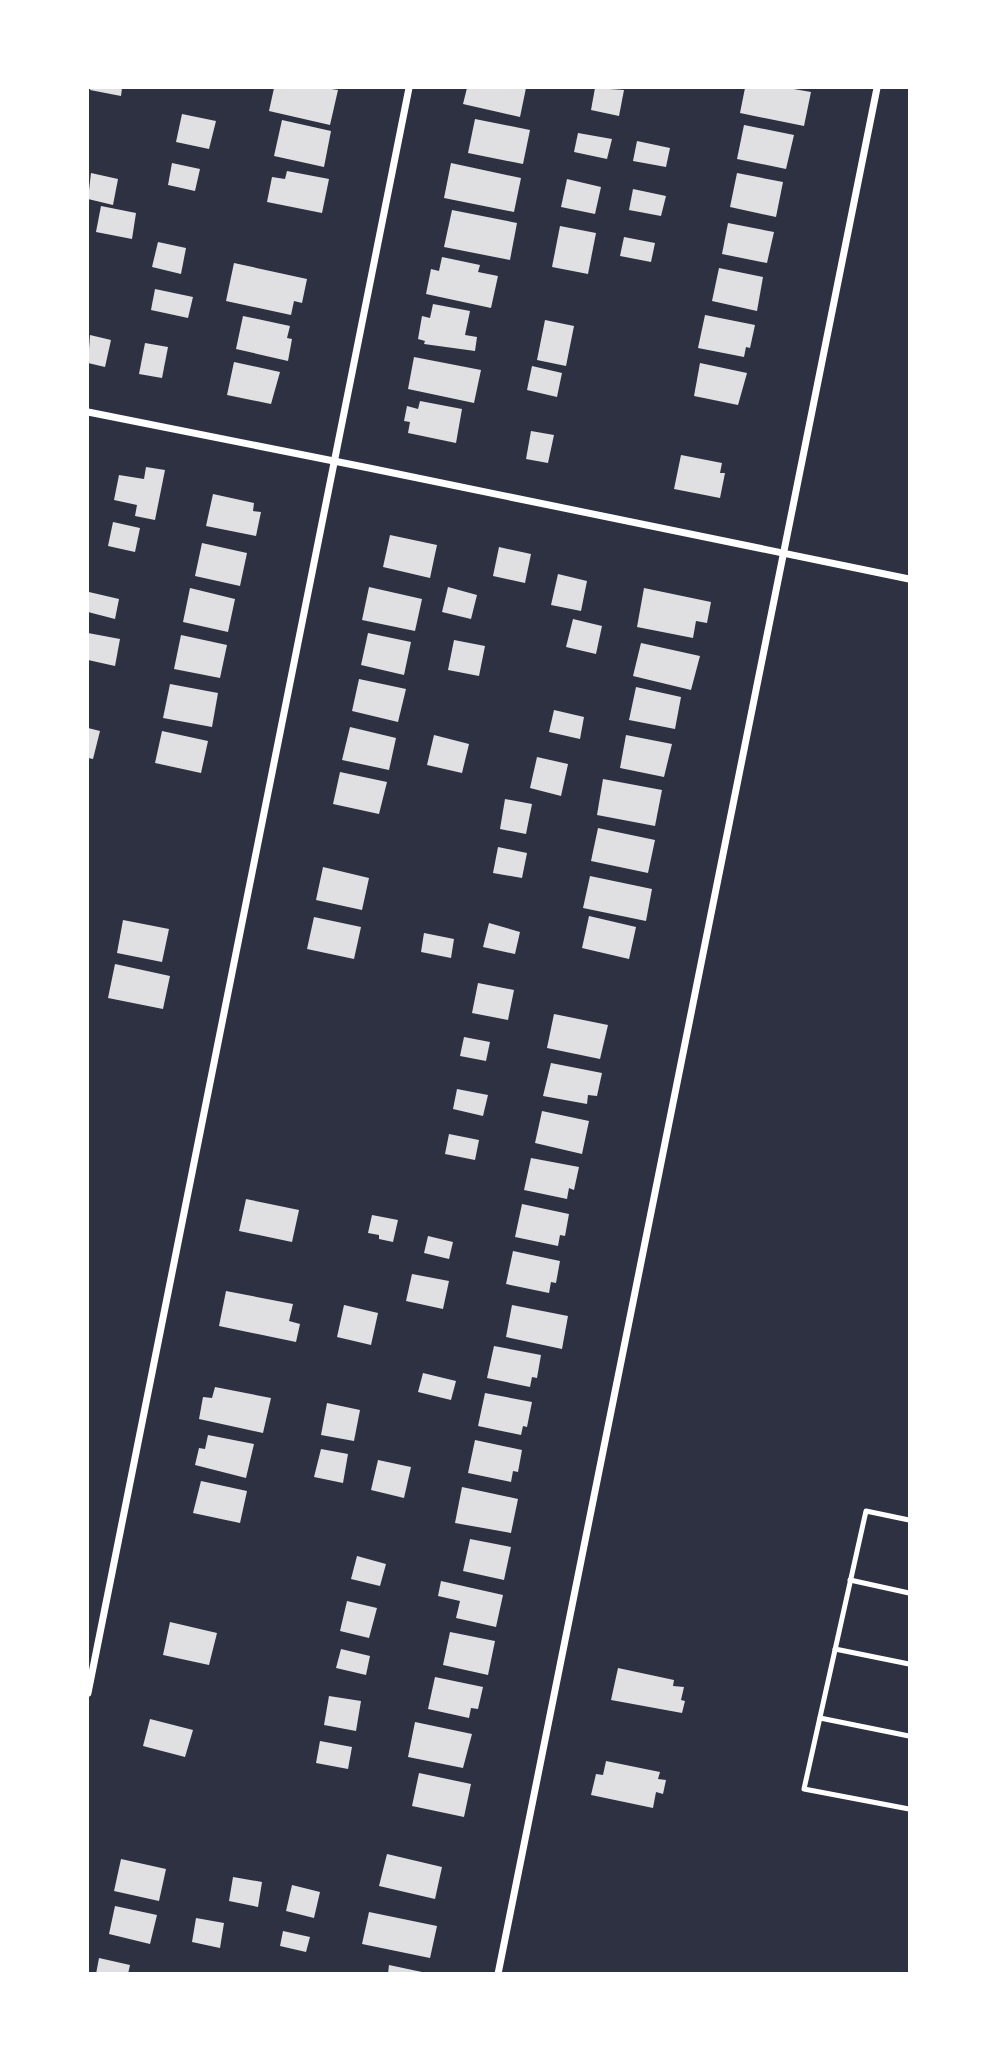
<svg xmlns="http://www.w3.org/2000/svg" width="997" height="2061" font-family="Roboto,sans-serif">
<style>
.building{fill:#e0e0e3}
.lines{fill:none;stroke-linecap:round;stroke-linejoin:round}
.service{stroke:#fff;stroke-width:5}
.minor{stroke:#fff;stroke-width:7}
</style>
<rect width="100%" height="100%" fill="#2d3142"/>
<g class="building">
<path d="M91,88H122L121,96L90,90Z"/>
<path d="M274,88H325L338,90L330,125L269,111Z"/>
<path d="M467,88H526L520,117L463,104Z"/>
<path d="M595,88L624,90L619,116L591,110Z"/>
<path d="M745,88H788L811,92L804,126L740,113Z"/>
<path d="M182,114L216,121L209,149L176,142Z"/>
<path d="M475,119L530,130L523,164L468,153Z"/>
<path d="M282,120L331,131L324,167L274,156Z"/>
<path d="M744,125L794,135L786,169L737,159Z"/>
<path d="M578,133L612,139L607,159L574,152Z"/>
<path d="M637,141L670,148L666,167L633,161Z"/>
<path d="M172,163L200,169L195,191L168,185Z"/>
<path d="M451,163L521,178L514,212L444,198Z"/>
<path d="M287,171L329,179L322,213L267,202L272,177L285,179Z"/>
<path d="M91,173L118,179L113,205L88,199Z"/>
<path d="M737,173L783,182L776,217L730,207Z"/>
<path d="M567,179L601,187L595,214L561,207Z"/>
<path d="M633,189L666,196L661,216L629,210Z"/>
<path d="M101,206L136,213L132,239L96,232Z"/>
<path d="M452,210L517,223L510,260L444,247Z"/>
<path d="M728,223L774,232L767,263L722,254Z"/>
<path d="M560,226L596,233L588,274L552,267Z"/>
<path d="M624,237L655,243L651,262L620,256Z"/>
<path d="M158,242L186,248L181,274L152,267Z"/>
<path d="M442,257L480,265L478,272L498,276L491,308L426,294L431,269L439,271Z"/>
<path d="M234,263L307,279L302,303L294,301L291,315L226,301Z"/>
<path d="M719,268L763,277L757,311L712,301Z"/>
<path d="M155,289L193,297L188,318L151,310Z"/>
<path d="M433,304L470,311L465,335L477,337L475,351L424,344L425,341L418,339L422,316L430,318Z"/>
<path d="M705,315L755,325L750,348L746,347L744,357L698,348Z"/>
<path d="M243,316L290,326L287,338L292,339L288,361L236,349Z"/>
<path d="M545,320L574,326L566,366L537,360Z"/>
<path d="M90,335L111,340L105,367L88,363Z"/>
<path d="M145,343L168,347L162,378L139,374Z"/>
<path d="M414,357L481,370L474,403L408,389Z"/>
<path d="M234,362L280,372L271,404L227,395Z"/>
<path d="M700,363L747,373L738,405L694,396Z"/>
<path d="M532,366L562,373L557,397L527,390Z"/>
<path d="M420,401L462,409L456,443L408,433L410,422L404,421L407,406L418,409Z"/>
<path d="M531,431L554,435L548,463L526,459Z"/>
<path d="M681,455L722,463L720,473H725L720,498L674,489Z"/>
<path d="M146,467L165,470L155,520L135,516L137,505L114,500L119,475L144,479Z"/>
<path d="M213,494L254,503L253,511L261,512L256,536L206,526Z"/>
<path d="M113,522L140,528L135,552L108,546Z"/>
<path d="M390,535L437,545L430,578L383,567Z"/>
<path d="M202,543L247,553L240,586L195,576Z"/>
<path d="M499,547L531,554L525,583L493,576Z"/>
<path d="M558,574L587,581L581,611L551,605Z"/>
<path d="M369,587L422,599L415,631L362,620Z"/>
<path d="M448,587L477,595L471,619L442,612Z"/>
<path d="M190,588L235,599L228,632L183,622Z"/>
<path d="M644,588L711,602L707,623L696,621L693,638L637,627Z"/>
<path d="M89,592L119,599L115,619L88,612Z"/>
<path d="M573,619L602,626L596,654L566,647Z"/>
<path d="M88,633L120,639L115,666L88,660Z"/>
<path d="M368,633L411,642L404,675L361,665Z"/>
<path d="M181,635L227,645L220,678L174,669Z"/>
<path d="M454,640L485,646L479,676L448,670Z"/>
<path d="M641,643L700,656L691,690L633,676Z"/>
<path d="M359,679L406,689L398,722L352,711Z"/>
<path d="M170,684L218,693L212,727L163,718Z"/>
<path d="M636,687L681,697L675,729L629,720Z"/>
<path d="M554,710L584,717L580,739L549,732Z"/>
<path d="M350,727L396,738L389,770L342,760Z"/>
<path d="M88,728L100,731L93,759L88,758Z"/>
<path d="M162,731L208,741L201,773L155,763Z"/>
<path d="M434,735L469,744L462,773L427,765Z"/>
<path d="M626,735L672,744L664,777L620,768Z"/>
<path d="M537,757L568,764L561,796L530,788Z"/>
<path d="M340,772L387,782L379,814L333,804Z"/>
<path d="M603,779L662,790L655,826L597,815Z"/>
<path d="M505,799L532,804L526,834L500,829Z"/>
<path d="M598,828L655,840L648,873L591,861Z"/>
<path d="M498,847L527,853L522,878L493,873Z"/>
<path d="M323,867L369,878L362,910L316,900Z"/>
<path d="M590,876L652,889L646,921L583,908Z"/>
<path d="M589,916L636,927L629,959L582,948Z"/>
<path d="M314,917L361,927L354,959L307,949Z"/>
<path d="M123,920L169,929L162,962L117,953Z"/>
<path d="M489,923L520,932L515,954L483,947Z"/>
<path d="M424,933L454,939L451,958L421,952Z"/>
<path d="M115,964L170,976L163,1009L108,998Z"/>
<path d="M478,983L514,990L508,1020L472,1013Z"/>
<path d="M554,1014L608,1025L600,1059L547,1048Z"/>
<path d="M464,1037L490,1042L486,1061L460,1056Z"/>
<path d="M551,1063L602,1073L597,1096L588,1095L587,1104L543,1096Z"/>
<path d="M457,1089L488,1095L483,1116L453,1109Z"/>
<path d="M542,1111L589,1121L582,1154L535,1143Z"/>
<path d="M449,1134L479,1140L475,1160L445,1154Z"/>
<path d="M531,1158L579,1167L574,1190L569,1188L567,1199L524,1190Z"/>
<path d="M246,1199L299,1210L292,1242L239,1231Z"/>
<path d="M522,1204L569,1214L565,1236L560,1235L558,1246L515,1237Z"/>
<path d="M372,1215L398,1220L393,1242L379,1239V1235L368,1233Z"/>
<path d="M428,1236L453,1242L449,1259L424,1253Z"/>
<path d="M513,1251L560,1261L556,1283L551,1282L549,1293L506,1284Z"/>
<path d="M412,1274L449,1281L443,1309L406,1301Z"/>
<path d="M226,1291L293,1304L289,1321L300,1324L296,1342L219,1326Z"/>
<path d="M344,1305L378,1313L371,1345L337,1337Z"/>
<path d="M512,1305L568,1316L562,1349L506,1337Z"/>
<path d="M494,1346L541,1355L537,1378L532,1377L530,1387L487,1378Z"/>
<path d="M423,1373L456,1381L451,1400L418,1392Z"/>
<path d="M215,1387L271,1398L263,1433L199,1419L203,1397L212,1398Z"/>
<path d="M485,1393L532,1402L527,1427L523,1426L521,1435L478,1426Z"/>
<path d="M327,1403L360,1410L354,1441L321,1435Z"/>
<path d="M208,1435L254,1444L246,1478L195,1465L199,1448L205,1449Z"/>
<path d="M475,1440L522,1450L518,1472L513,1471L511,1482L468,1473Z"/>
<path d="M321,1449L348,1454L343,1483L314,1477Z"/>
<path d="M378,1460L411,1467L404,1498L371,1490Z"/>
<path d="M201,1481L247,1491L240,1523L193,1513Z"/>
<path d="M462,1487L518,1499L511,1533L455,1523Z"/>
<path d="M470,1539L511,1547L504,1580L463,1571Z"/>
<path d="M357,1556L386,1564L380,1586L351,1579Z"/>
<path d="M441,1581L503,1595L496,1627L456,1618L460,1601L438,1596Z"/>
<path d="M347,1601L377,1608L369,1638L340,1631Z"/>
<path d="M170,1622L217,1633L209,1665L163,1655Z"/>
<path d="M450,1632L495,1641L488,1675L443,1665Z"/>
<path d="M341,1649L370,1656L366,1675L336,1668Z"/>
<path d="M618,1668L674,1680L673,1686L684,1687L681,1700L685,1701L682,1713L611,1700Z"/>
<path d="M435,1677L483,1687L478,1709L471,1708L469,1718L428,1709Z"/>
<path d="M329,1696L361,1701L356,1731L324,1725Z"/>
<path d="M150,1719L193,1730L185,1757L143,1746Z"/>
<path d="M415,1722L472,1734L463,1768L408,1757Z"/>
<path d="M320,1741L352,1747L348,1769L316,1763Z"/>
<path d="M606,1761L660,1772L658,1779L666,1780L663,1794L656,1792L653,1808L591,1795L596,1774L603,1775Z"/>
<path d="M419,1773L471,1784L464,1817L412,1806Z"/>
<path d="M387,1854L442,1867L435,1899L379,1886Z"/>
<path d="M121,1859L166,1869L159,1901L114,1891Z"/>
<path d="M233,1877L262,1882L258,1907L229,1901Z"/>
<path d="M292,1885L320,1892L314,1918L286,1911Z"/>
<path d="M115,1906L157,1915L150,1944L109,1934Z"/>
<path d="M369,1912L437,1926L430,1958L362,1944Z"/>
<path d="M196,1918L224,1923L220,1948L192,1942Z"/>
<path d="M283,1931L310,1937L306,1952L280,1946Z"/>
<path d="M99,1958L130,1965L128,1974H96Z"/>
<path d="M389,1965L422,1972V1974H388Z"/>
</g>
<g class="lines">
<g class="service">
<path d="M909,1520L866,1511L804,1789L909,1809"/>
<path d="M850,1580L909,1593"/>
<path d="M835,1649L909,1664"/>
<path d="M820,1718L909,1736"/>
</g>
<g class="minor">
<path d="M88,412L369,468L909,579"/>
<path d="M88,1693L409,88"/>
<path d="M498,1974L877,88"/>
</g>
</g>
<rect width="997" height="2061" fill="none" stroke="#ffffff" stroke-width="178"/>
</svg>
